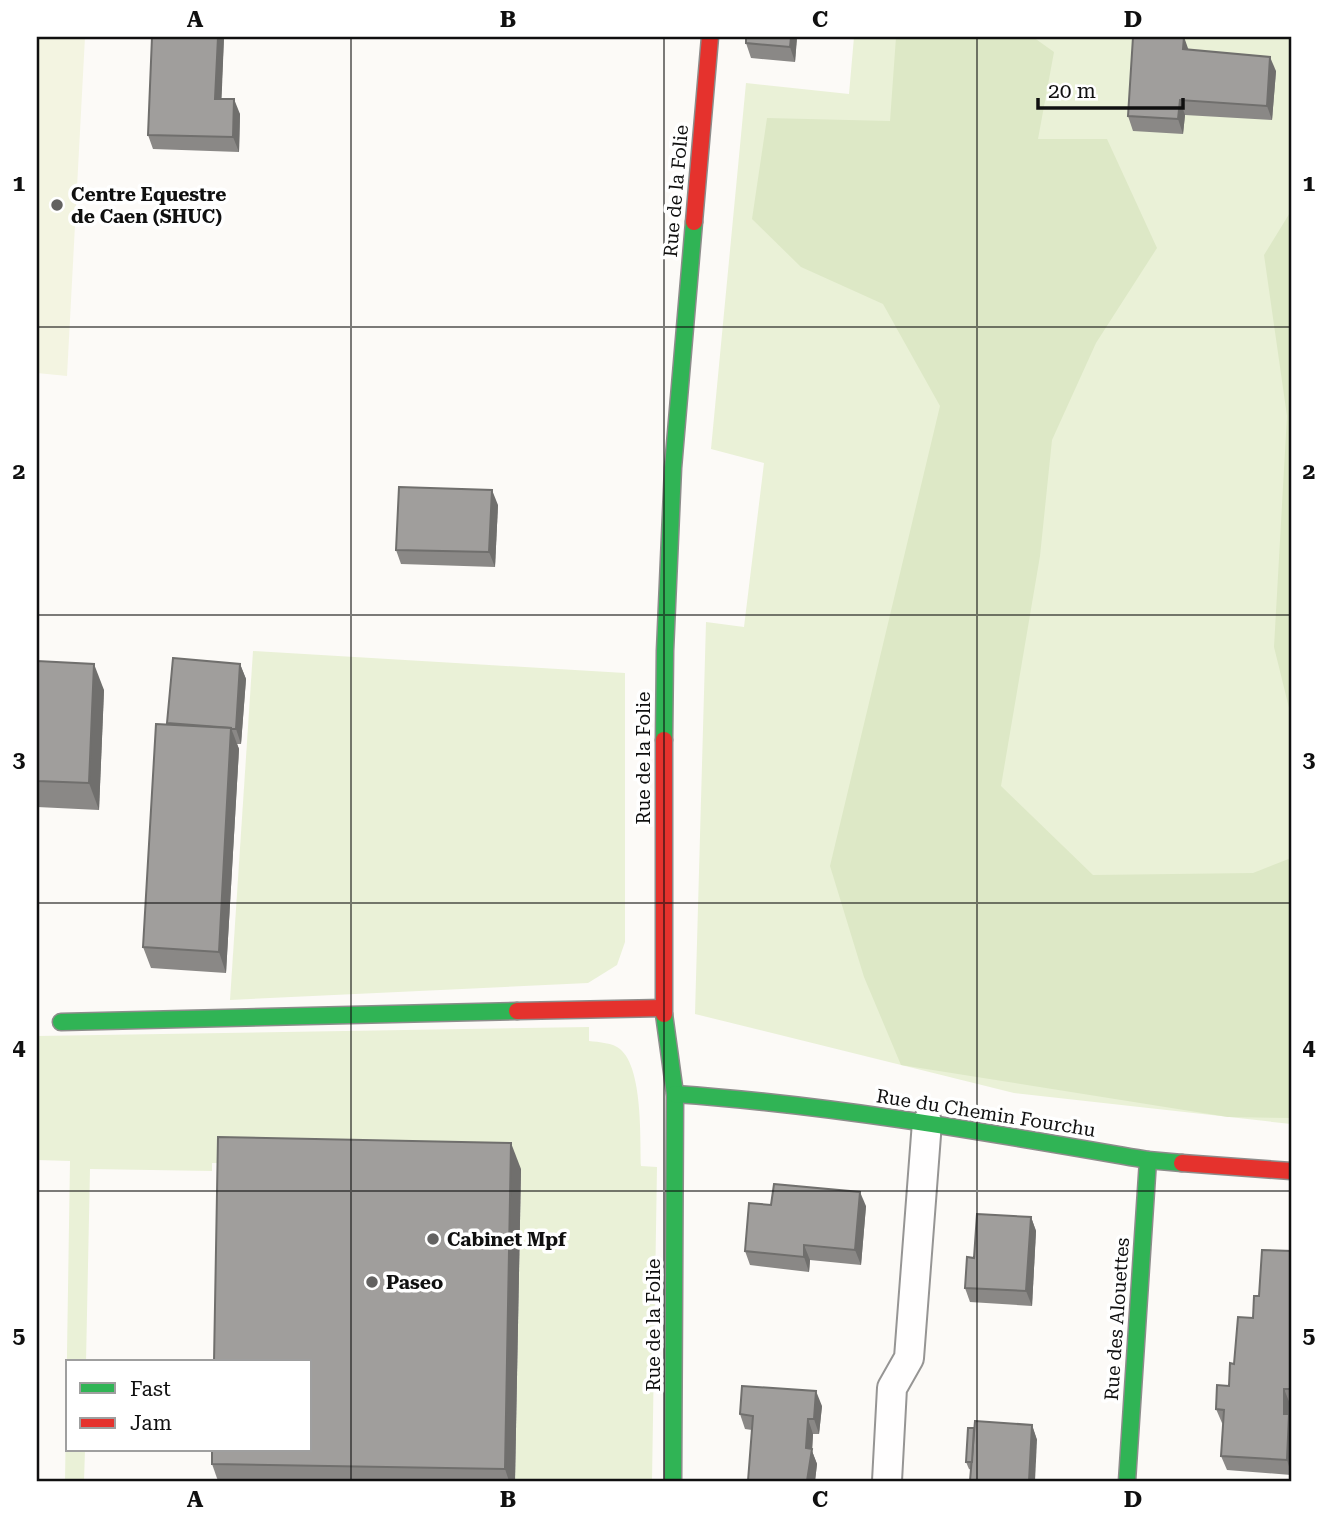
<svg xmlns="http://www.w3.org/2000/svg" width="1328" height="1518" font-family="'Roboto Serif',serif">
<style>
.green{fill:#eaf1d7}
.forest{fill:#dde8c6}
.pitch{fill:#f3f4e1}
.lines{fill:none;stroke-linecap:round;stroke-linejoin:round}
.lane-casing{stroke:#969594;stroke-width:32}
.fast-casing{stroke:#8d8c8b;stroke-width:19}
.jam-casing{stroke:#8d8c8b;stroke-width:19}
.lane{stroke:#fffefe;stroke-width:28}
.fast{stroke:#30b455;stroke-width:16}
.jam{stroke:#e5322d;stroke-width:16}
.wall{fill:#8a8886}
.shaded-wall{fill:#706f6d}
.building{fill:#a09e9c;stroke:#706f6d;stroke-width:2}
.grid{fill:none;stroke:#101010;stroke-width:2;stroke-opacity:0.55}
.poi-dot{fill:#636261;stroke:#fff;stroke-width:2.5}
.labels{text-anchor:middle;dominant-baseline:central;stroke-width:7;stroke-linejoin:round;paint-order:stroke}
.street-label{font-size:19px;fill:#101010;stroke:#fff}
.poi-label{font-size:19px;font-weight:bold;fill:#101010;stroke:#fff;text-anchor:start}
.neatline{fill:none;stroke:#101010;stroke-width:2.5}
.grid-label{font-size:23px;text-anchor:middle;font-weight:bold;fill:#101010}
</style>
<rect width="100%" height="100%" fill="#fcfaf7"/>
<g class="green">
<path d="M854,37H1291V1124L1014,1093L695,1014L706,622L744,627L764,463L711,449L746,83L849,94Z"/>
<path d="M253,651L625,673V942L617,965L588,983L230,1000Z"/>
<path d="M589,1027V1041C599,1042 613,1043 620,1049C643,1068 640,1138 641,1166L657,1167L652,1481H515L521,1169L212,1163V1171L90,1169L86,1362H68V1450H85L84,1481H65L70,1161L37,1160V1036Z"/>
</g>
<g class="forest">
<path d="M896,37H1033L1054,52L1038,139H1107L1157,248L1096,343L1052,440L1040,556L1001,786L1093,875L1253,873L1291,858V1118L1228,1117L901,1065L864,977L830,866L940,406L883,304L801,267L752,219L767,118L890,121Z"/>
<path d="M1291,211V716L1274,647L1287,416L1264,255Z"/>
</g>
<path class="pitch" d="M37,37H85L67,376L37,373Z"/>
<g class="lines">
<defs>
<path id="lane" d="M887,1481L892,1388L909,1358L927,1122"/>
<g id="fast">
<path d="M664,740L665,651L673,468L694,222"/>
<path d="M664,1014L675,1094L673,1481"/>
<path d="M61,1022L517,1011"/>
<path d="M675,1094C834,1105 991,1133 1148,1160L1182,1163"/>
<path d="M1127,1481L1148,1160"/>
</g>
<g id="jam">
<path d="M694,222L710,37"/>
<path d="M517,1011L663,1008"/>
<path d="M664,1014V740"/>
<path d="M1182,1163L1291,1171"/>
</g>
</defs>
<use href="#lane" class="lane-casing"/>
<use href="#fast" class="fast-casing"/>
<use href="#jam" class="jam-casing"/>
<use href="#lane" class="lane"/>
<use href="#fast" class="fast"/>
<use href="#jam" class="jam"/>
</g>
<g class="wall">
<path d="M152,37H224L221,99L240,114L239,152L153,149L148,135Z"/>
<path d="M746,37H797L795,62L751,58L746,43Z"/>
<path d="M1189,50L1276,71L1272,120L1185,115L1183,134L1133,131L1128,116Z"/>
<path d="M498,505L495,567L401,564L396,550Z"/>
<path d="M37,661L104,690L99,810L37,807Z"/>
<path d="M240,664L246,679L241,744H237L239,749L226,973L151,968L143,947L167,723Z"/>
<path d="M521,1169L515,1481H218L212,1464Z"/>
<path d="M771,1205L866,1206L861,1265L810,1260L809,1272L750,1265L745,1251Z"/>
<path d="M1031,1217L1036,1231L1032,1306L970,1302L965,1288L974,1258Z"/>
<path d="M1291,1251V1404H1290L1289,1415L1291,1420V1475L1227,1470L1221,1456L1223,1424L1222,1423L1216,1409L1229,1386L1234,1364L1253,1318L1259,1296Z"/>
<path d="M822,1406L819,1434H813L812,1451L817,1464L815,1481H748L752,1430L745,1429L740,1414Z"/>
<path d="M1032,1425L1037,1440L971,1470L969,1469L966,1462L974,1428Z"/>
</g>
<g class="shaded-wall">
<path d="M218,37H224L221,113L215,99Z"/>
<path d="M791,37H797L795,62L790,47Z"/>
<path d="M1184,37L1189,51L1183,49Z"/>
<path d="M1270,57L1276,71L1272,120L1267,106Z"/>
<path d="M234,99L240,114L239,152L233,137Z"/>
<path d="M1180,100L1185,115L1183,134L1178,119Z"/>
<path d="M492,490L498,505L495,567L489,552Z"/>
<path d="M94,664L104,690L99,810L89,783Z"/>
<path d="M240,664L246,679L241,744L236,729Z"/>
<path d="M231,728L239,749L226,973L219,952Z"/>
<path d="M511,1143L521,1169L515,1481H509L505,1469Z"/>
<path d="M860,1192L866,1206L861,1265L855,1250Z"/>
<path d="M1031,1217L1036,1231L1032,1306L1026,1291Z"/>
<path d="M804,1245L810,1260L809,1272L804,1257Z"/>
<path d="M1284,1389L1290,1404L1289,1415L1291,1420V1473L1287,1460L1284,1414Z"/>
<path d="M816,1391L822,1406L819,1434L814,1419Z"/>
<path d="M808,1419L813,1434L812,1451L817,1464L815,1481H807L806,1448Z"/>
<path d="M1032,1425L1037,1440L1035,1481H1029Z"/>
</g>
<g class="building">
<path d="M152,37H218L215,99H234L233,137L148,135Z"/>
<path d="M746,37H791L790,47L746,43Z"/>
<path d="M1133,37H1184L1183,49L1270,57L1267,106L1180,100L1178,119L1128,116Z"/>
<path d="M399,487L492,490L489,552L396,550Z"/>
<path d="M173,658L240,664L236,729H231V728L167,723Z"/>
<path d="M37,661L94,664L89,783L37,781Z"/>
<path d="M156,724L231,728L219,952L143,947Z"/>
<path d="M218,1137L511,1143L505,1469L212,1464V1450H310V1362H214Z"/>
<path d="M774,1184L860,1192L855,1250L804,1245V1257L745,1251L749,1203L771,1205Z"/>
<path d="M977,1214L1031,1217L1026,1291L965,1288L967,1257L974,1258Z"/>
<path d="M1262,1250L1291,1251V1389H1284V1414H1289L1287,1460L1221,1456L1224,1410L1216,1409L1217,1385L1229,1386L1230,1363L1234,1364L1238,1317L1253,1318L1254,1296H1259Z"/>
<path d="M742,1386L816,1391L814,1419H808L806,1448L812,1449L807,1481H748L753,1416L740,1414Z"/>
<path d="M975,1421L1032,1425L1029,1481H970Z"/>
<path d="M968,1428H974L972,1462H966Z"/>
</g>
<path class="grid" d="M351,37V1481M664,37V1481M977,37V1481M37,327H1291M37,615H1291M37,903H1291M37,1191H1291"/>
<g class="poi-dot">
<circle cx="57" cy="205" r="7"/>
<circle cx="433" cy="1239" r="7"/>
<circle cx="372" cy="1282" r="7"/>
</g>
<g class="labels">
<g class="street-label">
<text transform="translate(676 191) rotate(-85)">Rue de la Folie</text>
<text transform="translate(643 758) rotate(-90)">Rue de la Folie</text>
<text transform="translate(986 1113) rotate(9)">Rue du Chemin Fourchu</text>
<text transform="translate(1117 1319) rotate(-86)">Rue des Alouettes</text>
<text transform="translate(653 1325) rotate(-90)">Rue de la Folie</text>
</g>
<g class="poi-label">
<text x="71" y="194">Centre Equestre<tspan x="71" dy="22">de Caen (SHUC)</tspan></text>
<text x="447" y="1239">Cabinet Mpf</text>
<text x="386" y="1282">Paseo</text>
</g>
</g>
<rect width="1328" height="1518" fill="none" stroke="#ffffff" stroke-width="77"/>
<rect x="66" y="1360" width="245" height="91" fill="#ffffff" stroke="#9f9f9f" stroke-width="2"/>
<rect x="80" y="1383" width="35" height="10" fill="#30b455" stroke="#9f9f9f" stroke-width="2"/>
<text x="130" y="1396" font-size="21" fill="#101010">Fast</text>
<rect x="80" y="1418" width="35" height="10" fill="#e5322d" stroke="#9f9f9f" stroke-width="2"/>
<text x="130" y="1430" font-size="21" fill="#101010">Jam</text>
<path d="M1038 98v10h145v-10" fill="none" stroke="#101010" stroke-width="3.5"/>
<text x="1048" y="98" font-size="21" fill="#101010" stroke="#ffffff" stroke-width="5" paint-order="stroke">20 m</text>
<rect x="38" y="38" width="1252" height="1442" class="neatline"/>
<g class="grid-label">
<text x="195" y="27">A</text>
<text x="508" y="27">B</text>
<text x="820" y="27">C</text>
<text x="1133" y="27">D</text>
<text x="19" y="191">1</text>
<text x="1309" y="191">1</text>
<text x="19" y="479">2</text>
<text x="1309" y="479">2</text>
<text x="19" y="767">3</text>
<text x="1309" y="767">3</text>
<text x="19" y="1055">4</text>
<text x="1309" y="1055">4</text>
<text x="19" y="1343">5</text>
<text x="1309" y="1343">5</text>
<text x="195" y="1507">A</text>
<text x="508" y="1507">B</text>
<text x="820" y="1507">C</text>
<text x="1133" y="1507">D</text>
</g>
</svg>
